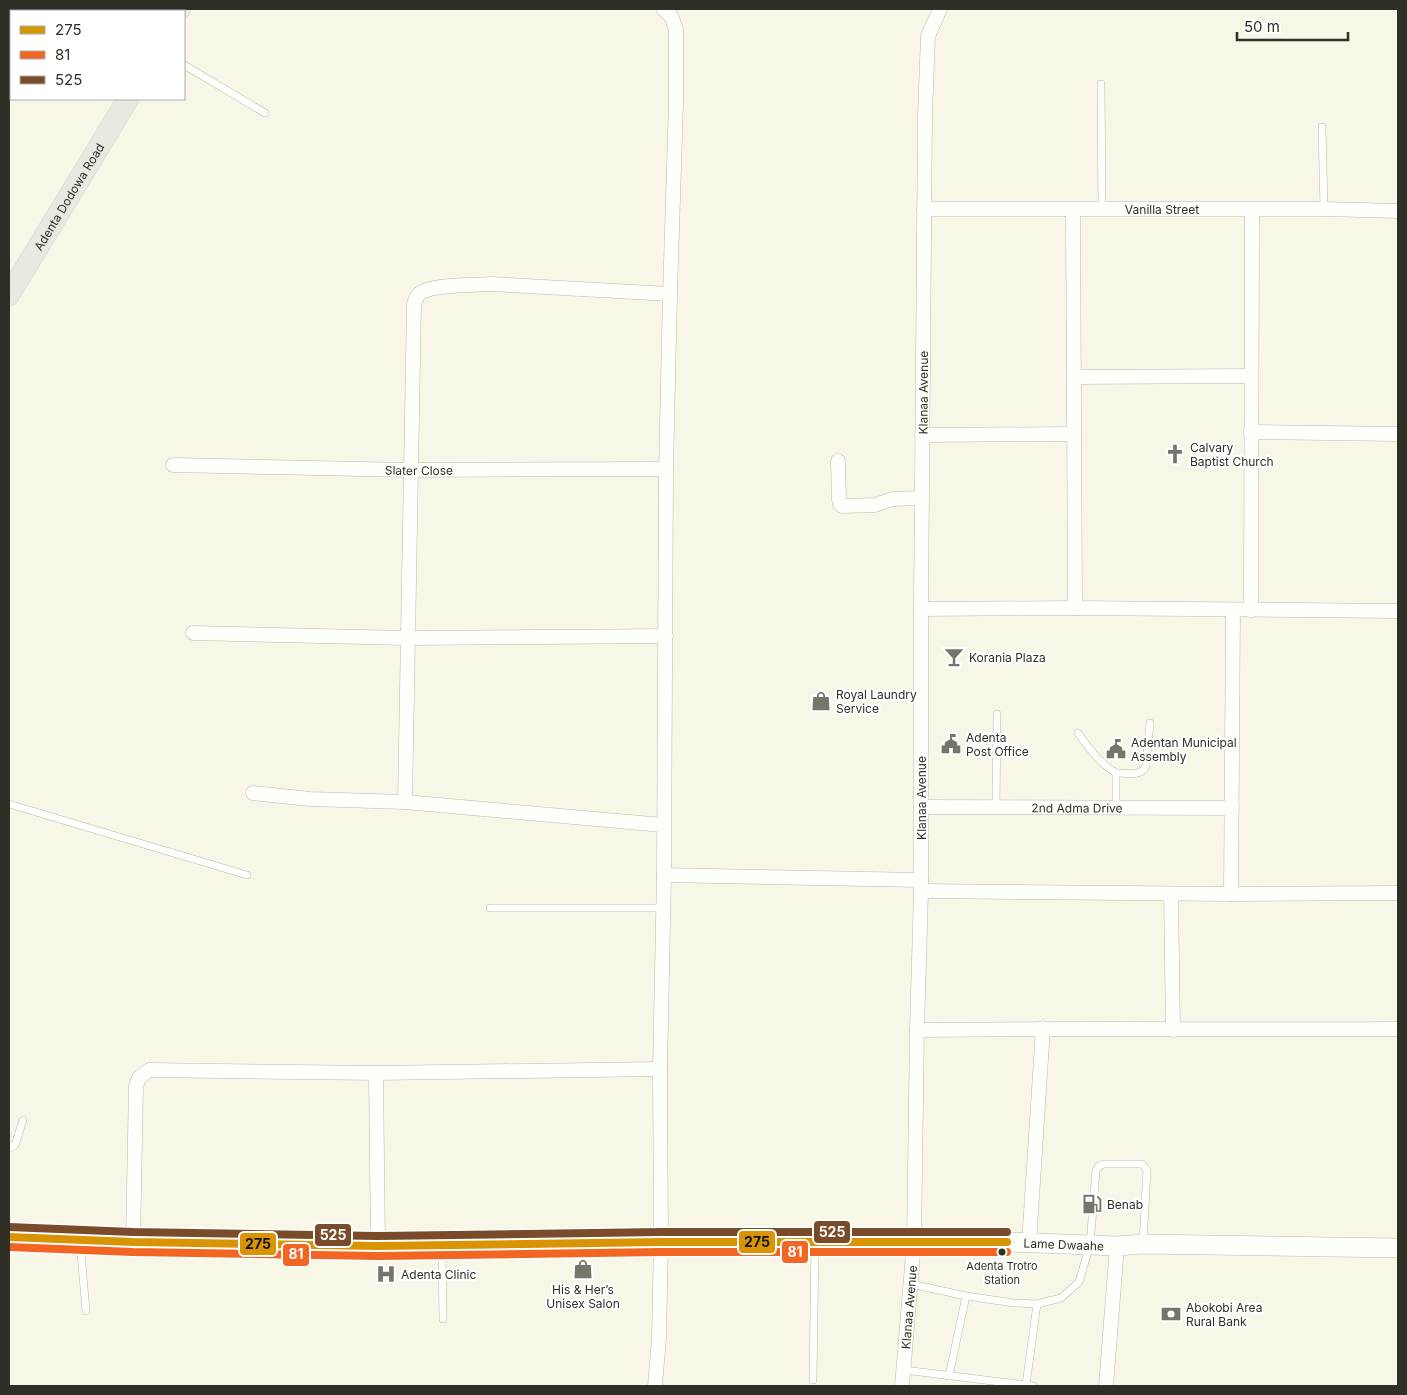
<svg xmlns="http://www.w3.org/2000/svg" width="1407" height="1395" font-family="Inter,sans-serif">
<style>
.lines{fill:none;stroke-linecap:round;stroke-linejoin:round}
.lane-casing{stroke:#bab9ad;stroke-width:8}
.street-casing{stroke:#bab9ad;stroke-width:15}
.secondary-casing{stroke:#bab9ad;stroke-width:20}
.primary-casing{stroke:#d3d2cb;stroke-width:22}
.lane{stroke:#fefefb;stroke-width:7}
.street{stroke:#fefefb;stroke-width:14}
.secondary{stroke:#fefefb;stroke-width:19}
.primary{stroke:#e9e8e1;stroke-width:21}
.bus-1-casing{stroke:#fff;stroke-width:11}
.bus-2-casing{stroke:#fff;stroke-width:11}
.bus-3-casing{stroke:#fff;stroke-width:11}
.bus-1{stroke:#d99406;stroke-width:8}
.bus-2{stroke:#f26522;stroke-width:8}
.bus-3{stroke:#7a4b2a;stroke-width:8}
.bus-dot{fill:#302f25;stroke:#fff;stroke-width:2}
.labels{text-anchor:middle;dominant-baseline:central;stroke-width:4.5;stroke-linejoin:round;paint-order:stroke}
.bus-label{font-size:11px;fill:#302f25;stroke:#fff}
.street-label{font-size:12px;fill:#302f25;stroke:#fff}
.poi-label{font-size:12px;fill:#302f25;stroke:#fff;text-anchor:start}
.line-badge{stroke:#fff;stroke-width:2}
.badge-label{font-size:14px;text-anchor:middle;font-weight:bold;fill:#fff}
.pale-badge-label{font-size:14px;text-anchor:middle;font-weight:bold;fill:#111}
</style>
<rect width="100%" height="100%" fill="#f8f6e7"/>
<g class="lines">
<defs>
<g id="lane">
<path d="M184,65L265,113"/>
<path d="M1101,84L1102,210"/>
<path d="M1322,127L1324,209"/>
<path d="M1078,733C1089,748 1099,763 1116,773V808"/>
<path d="M1116,773C1126,773 1141,777 1146,766L1150,723"/>
<path d="M9,804L247,875"/>
<path d="M996,807L997,714"/>
<path d="M490,908H663"/>
<path d="M9,1148L15,1145L23,1120"/>
<path d="M80,1241L86,1311"/>
<path d="M442,1246L443,1319"/>
<path d="M911,1284L966,1296L1014,1303L1037,1304L1061,1298L1079,1282L1090,1245L1096,1170L1099,1166L1104,1164H1142L1147,1170L1143,1244"/>
<path d="M904,1370L1033,1386"/>
<path d="M949,1376L966,1296"/>
<path d="M813,1380L815,1243"/>
<path d="M1026,1385L1037,1304"/>
</g>
<g id="street">
<path id="s1" d="M924,209H1324L1398,211"/>
<path d="M1073,211L1075,608"/>
<path d="M1074,377L1251,376"/>
<path d="M1251,432L1398,434"/>
<path d="M922,435L1074,434"/>
<path d="M838,461L839,499L840,504L842,506L875,505L892,499L921,498"/>
<path id="s2" d="M173,465L410,470L666,469"/>
<path d="M921,609L1075,608L1398,611"/>
<path d="M1251,610L1252,210"/>
<path d="M193,633L407,638L666,636"/>
<path d="M253,793L310,799L405,802L663,825"/>
<path d="M405,802L414,304C415,301 417,296 419,294C429,284 477,285 492,284L670,294"/>
<path id="s3" d="M921,807L1232,808"/>
<path d="M664,875L921,880"/>
<path d="M921,891L1231,894L1398,893"/>
<path d="M1171,894L1173,1030"/>
<path d="M1231,894L1233,610"/>
<path d="M917,1030C1077,1028 1238,1030 1398,1029"/>
<path d="M376,1073L378,1246"/>
<path d="M133,1242L136,1086L139,1078L149,1070L376,1073L660,1069"/>
<path d="M1029,1243L1043,1028"/>
<path d="M655,1386L659,1338L661,1242L660,1069L664,875L666,469L670,294L676,103V29L671,16L663,9"/>
<path id="s4" d="M902,1386L914,1242L917,1030L921,891V609L925,115L928,36L940,9"/>
<path d="M1106,1386L1117,1246"/>
</g>
<g id="secondary">
<path id="s5" d="M9,1237L133,1242L378,1246L661,1242H1007L1117,1246L1143,1244L1398,1248"/>
</g>
<g id="primary">
<path d="M178,11L180,9"/>
<path id="s6" d="M9,295L128,99"/>
</g>
</defs>
<use href="#lane" class="lane-casing"/>
<use href="#street" class="street-casing"/>
<use href="#secondary" class="secondary-casing"/>
<use href="#primary" class="primary-casing"/>
<use href="#lane" class="lane"/>
<use href="#street" class="street"/>
<use href="#secondary" class="secondary"/>
<use href="#primary" class="primary"/>
<defs>
<path id="bus-1" d="M9,1237L133,1242L378,1246L661,1242H1007"/>
<path id="bus-2" d="M9,1247L133,1252L378,1256L661,1252H1007"/>
<path id="bus-3" d="M9,1227L133,1232L378,1236L661,1232H1007"/>
</defs>
<use href="#bus-1" class="bus-1-casing"/>
<use href="#bus-2" class="bus-2-casing"/>
<use href="#bus-3" class="bus-3-casing"/>
<use href="#bus-1" class="bus-1"/>
<use href="#bus-2" class="bus-2"/>
<use href="#bus-3" class="bus-3"/>
</g>
<defs>
<symbol id="church-bare" viewBox="-9 -9 18 18"><path d="M-1.2-6h2.4v3.5h3.3v2.4h-3.3V6h-2.4V-.1h-3.3v-2.4h3.3Z" fill="#767569" stroke="#fff" stroke-width="2.5" paint-order="stroke"/></symbol>
<symbol id="bar-bare" viewBox="-9 -9 18 18"><path d="M-6-5H6L.8 .8V4.5H3.5V6h-7V4.5H-.8V.8Z" fill="#767569" stroke="#fff" stroke-width="2.5" paint-order="stroke"/></symbol>
<symbol id="shop-bare" viewBox="-9 -9 18 18"><path d="M-5-2.5h2.3a2.7 3.5 0 0 1 5.4 0H5L5.5 6h-11ZM-1.5-2.5h3a1.5 2.3 0 0 0-3 0Z" fill="#767569" stroke="#fff" stroke-width="2.5" paint-order="stroke"/></symbol>
<symbol id="civic-bare" viewBox="-9 -9 18 18"><path d="M-.6-6.5H3V-4.5H.6V-3L4-1V1h2V6H-6V1h2V-1L-.6-3ZM-1.2 2.5V6h2.4V2.5Z" fill="#767569" stroke="#fff" stroke-width="2.5" paint-order="stroke"/></symbol>
<symbol id="fuel-bare" viewBox="-9 -9 18 18"><path d="M-5.5-6h7V0h2V4h1.3V-2.5L3-4.5l.8-.8L6-3V5H2.5V1h-1V6h-7ZM-4.2-4.7v3.2H.2V-4.7Z" fill="#767569" stroke="#fff" stroke-width="2.5" paint-order="stroke"/></symbol>
<symbol id="hospital-bare" viewBox="-9 -9 18 18"><path d="M-5-5h3v3.5h4V-5h3V5h-3V1.5h-4V5h-3Z" fill="#767569" stroke="#fff" stroke-width="2.5" paint-order="stroke"/></symbol>
<symbol id="bank-bare" viewBox="-9 -9 18 18"><path d="M-6-4H6V4H-6ZM0-2.3a2.3 2.3 0 1 0 0 4.6a2.3 2.3 0 1 0 0-4.6Z" fill="#767569" stroke="#fff" stroke-width="2.5" paint-order="stroke"/></symbol>
</defs>
<g fill-rule="evenodd">
<use href="#church-bare" x="1161" y="440" width="28" height="28"/>
<use href="#bar-bare" x="940" y="643" width="28" height="28"/>
<use href="#shop-bare" x="807" y="687" width="28" height="28"/>
<use href="#civic-bare" x="937" y="730" width="28" height="28"/>
<use href="#civic-bare" x="1102" y="735" width="28" height="28"/>
<use href="#fuel-bare" x="1078" y="1190" width="28" height="28"/>
<use href="#shop-bare" x="569" y="1255" width="28" height="28"/>
<use href="#hospital-bare" x="372" y="1260" width="28" height="28"/>
<use href="#bank-bare" x="1157" y="1300" width="28" height="28"/>
</g>
<circle class="bus-dot" cx="1002" cy="1252" r="4.5"/>
<g class="labels">
<g class="bus-label">
<text x="1002" y="1266">Adenta Trotro<tspan x="1002" dy="14">Station</tspan></text>
</g>
<g class="street-label">
<text stroke="none"><textPath href="#s6" startOffset="115">Adenta Dodowa Road</textPath></text>
<text stroke="none"><textPath href="#s1" startOffset="238">Vanilla Street</textPath></text>
<text stroke="none"><textPath href="#s4" startOffset="994">Klanaa Avenue</textPath></text>
<text stroke="none"><textPath href="#s2" startOffset="246">Slater Close</textPath></text>
<text transform="translate(921 798) rotate(-90)">Klanaa Avenue</text>
<text stroke="none"><textPath href="#s3" startOffset="156">2nd Adma Drive</textPath></text>
<text stroke="none"><textPath href="#s5" startOffset="1055">Lame Dwaahe</textPath></text>
<text stroke="none"><textPath href="#s4" startOffset="79">Klanaa Avenue</textPath></text>
</g>
<g class="poi-label">
<text x="1190" y="447">Calvary<tspan x="1190" dy="14">Baptist Church</tspan></text>
<text x="969" y="657">Korania Plaza</text>
<text x="836" y="694">Royal Laundry<tspan x="836" dy="14">Service</tspan></text>
<text x="966" y="737">Adenta<tspan x="966" dy="14">Post Office</tspan></text>
<text x="1131" y="742">Adentan Municipal<tspan x="1131" dy="14">Assembly</tspan></text>
<text x="1107" y="1204">Benab</text>
<text x="401" y="1274">Adenta Clinic</text>
<text x="583" y="1289" text-anchor="middle">His &amp; Her’s<tspan x="583" dy="14">Unisex Salon</tspan></text>
<text x="1186" y="1307">Abokobi Area<tspan x="1186" dy="14">Rural Bank</tspan></text>
</g>
</g>
<g class="line-badge">
<rect x="813" y="1220" width="38" height="24" rx="5" fill="#7a4b2a"/>
<rect x="314" y="1223" width="38" height="24" rx="5" fill="#7a4b2a"/>
<rect x="738" y="1230" width="38" height="24" rx="5" fill="#d99406"/>
<rect x="239" y="1232" width="38" height="24" rx="5" fill="#d99406"/>
<rect x="781" y="1240" width="28" height="24" rx="5" fill="#f26522"/>
<rect x="282" y="1243" width="28" height="24" rx="5" fill="#f26522"/>
</g>
<g class="badge-label">
<text x="832" y="1237">525</text>
<text x="333" y="1240">525</text>
<text x="795" y="1257">81</text>
<text x="296" y="1259">81</text>
</g>
<g class="pale-badge-label">
<text x="757" y="1247">275</text>
<text x="258" y="1249">275</text>
</g>
<rect width="1407" height="1395" fill="none" stroke="#302f25" stroke-width="20"/>
<rect x="10" y="10" width="175" height="90" fill="#ffffff" stroke="#acaca8"/>
<rect x="20" y="26" width="25" height="8" fill="#d99406" stroke="#acaca8"/>
<text x="55" y="35" font-size="15" fill="#302f25">275</text>
<rect x="20" y="51" width="25" height="8" fill="#f26522" stroke="#acaca8"/>
<text x="55" y="60" font-size="15" fill="#302f25">81</text>
<rect x="20" y="76" width="25" height="8" fill="#7a4b2a" stroke="#acaca8"/>
<text x="55" y="85" font-size="15" fill="#302f25">525</text>
<path d="M1237 32v8h111v-8" fill="none" stroke="#302f25" stroke-width="2.5"/>
<text x="1244" y="32" font-size="15" fill="#302f25" stroke="#ffffff" stroke-width="4" paint-order="stroke">50 m</text>
</svg>
